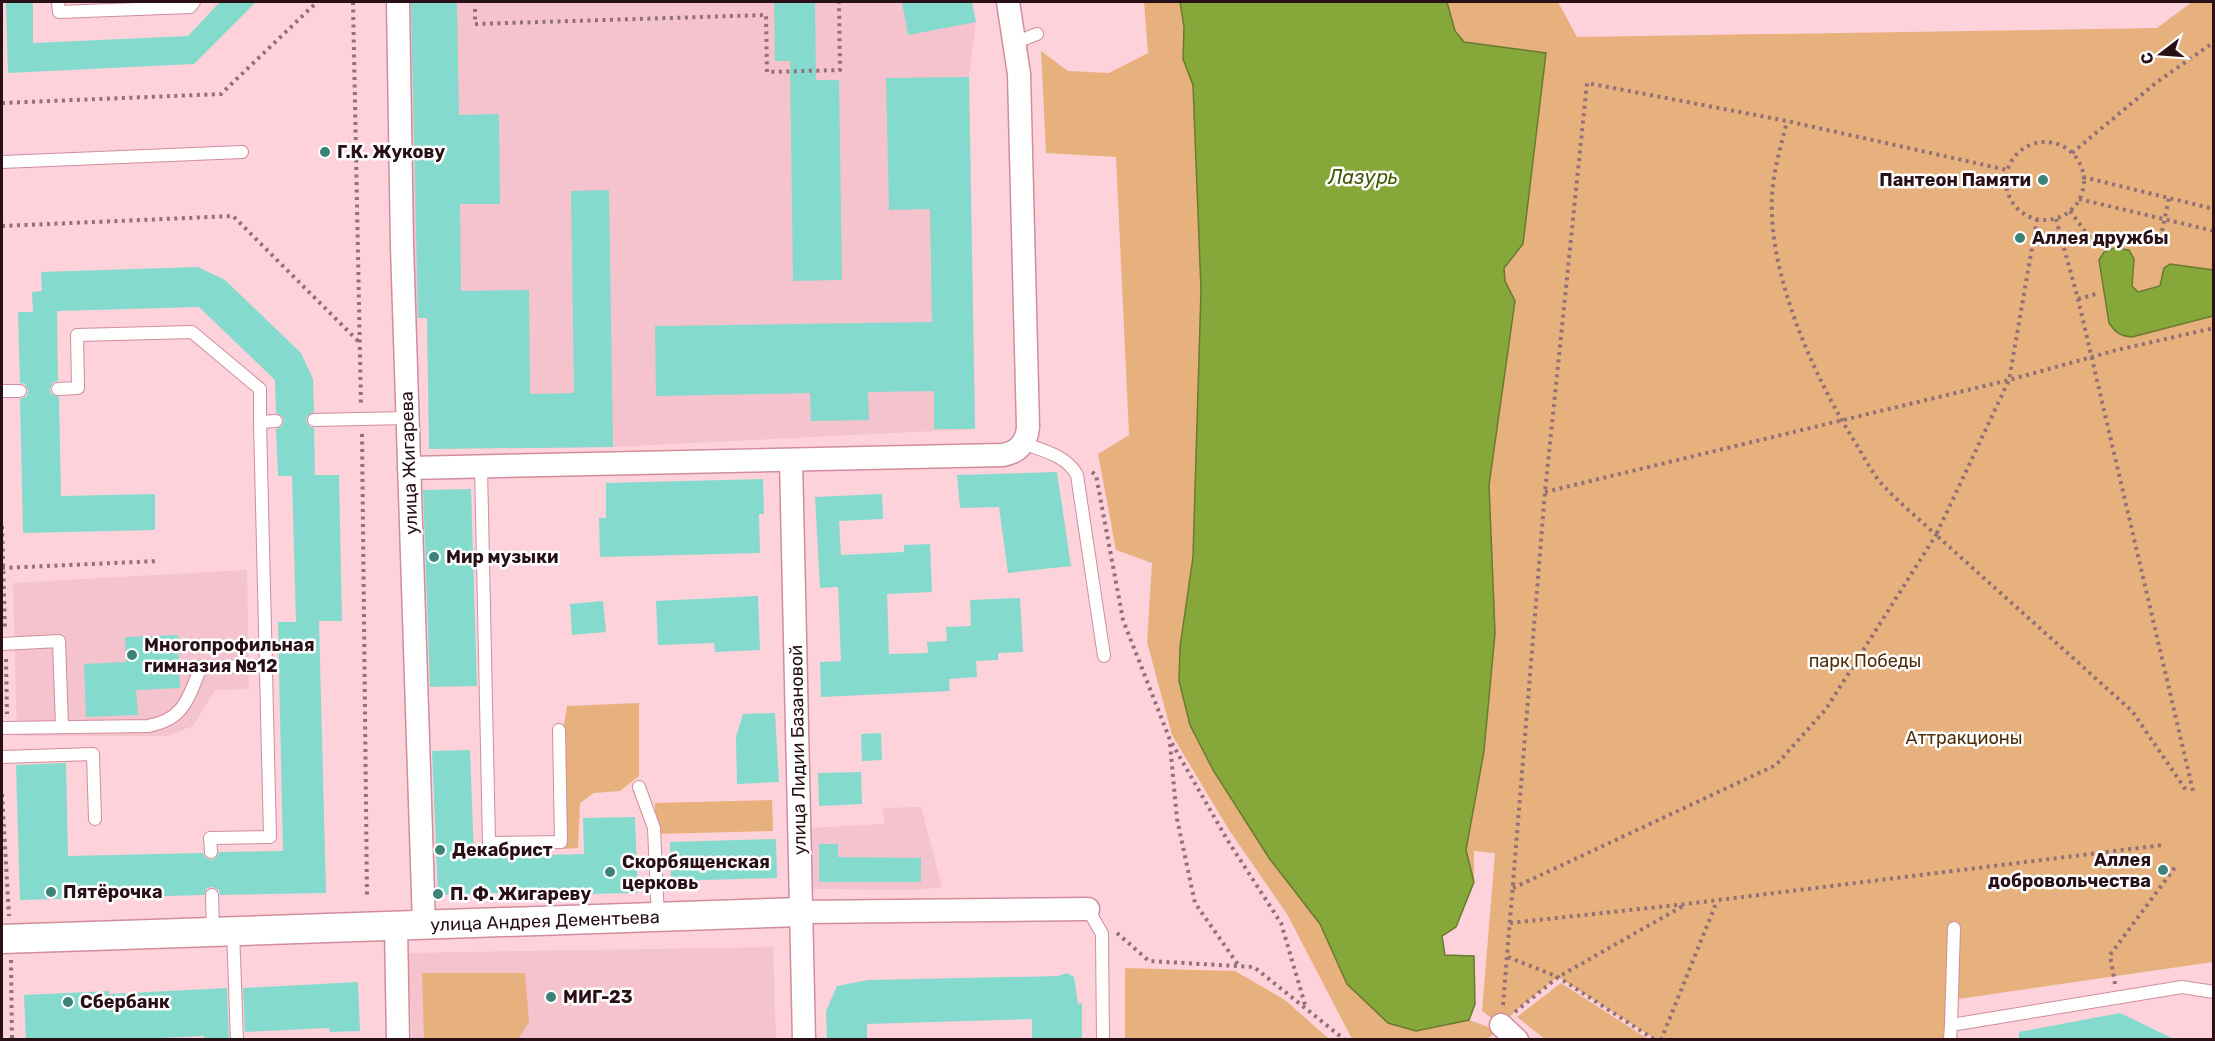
<svg xmlns="http://www.w3.org/2000/svg" width="2215" height="1041" font-family="Rubik,sans-serif">
<style>
.built{fill:#f4c3cd}
.green{fill:#e7b17e}
.water{fill:#86a739;stroke:#6a7a2e;stroke-width:1.5}
.building{fill:#85dace}
.lines{fill:none;stroke-linecap:round;stroke-linejoin:round}
.service-casing{stroke:#d08d9c;stroke-width:14}
.minor-casing{stroke:#d08d9c;stroke-width:25}
.tertiary-casing{stroke:#d08d9c;stroke-width:31}
.path{stroke:#927078;stroke-width:4;stroke-dasharray:3 4.5;stroke-linecap:butt}
.service{stroke:#fff;stroke-width:12}
.minor{stroke:#fff;stroke-width:22}
.tertiary{stroke:#fff;stroke-width:28}
.poi-dot{fill:#3c8279;stroke:#fff;stroke-width:2}
.labels{text-anchor:middle;dominant-baseline:central;stroke-width:5;stroke-linejoin:round;paint-order:stroke}
.poi-label{font-size:18px;font-weight:bold;fill:#291016;stroke:#fff;text-anchor:start}
.street-label{font-size:18px;fill:#291016;stroke:#fff}
.park-label{font-size:18px;fill:#4f2e08;stroke:#fff}
.water-label{font-size:20px;font-style:italic;fill:#425704;stroke:#fff}
</style>
<rect width="100%" height="100%" fill="#fed2db"/>
<g class="built">
<path d="M407,2H972L976,22L969,77L975,429L613,447L429,449L427,318H411Z"/>
<path d="M247,570L249,689L215,690L193,726L167,736H17L13,583Z"/>
<path d="M921,807L942,887L918,890L813,889L809,828L884,824L883,808Z"/>
<path d="M773,947L776,1039H412L408,953Z"/>
</g>
<g class="green">
<path d="M1144,2H1180L1184,27L1183,59L1193,85L1201,290L1193,557L1180,647L1179,681L1190,725L1213,770L1269,858L1320,924L1347,985L1416,1031L1469,1020L1500,1031L1486,1039H1352L1287,914L1229,830L1172,735L1147,642L1152,563L1116,550L1098,454L1129,435L1116,157L1046,153L1041,51L1068,71L1109,73L1148,53Z"/>
<path d="M1447,2H1558L1577,37L2157,28L2192,2H2213V962L1952,1000L1950,1039H1655L1558,977L1520,1007L1501,1025L1482,1011L1495,853L1474,851V882L1466,850L1471,823L1489,485L1515,302L1505,281L1504,268L1523,244L1533,164L1529,150L1546,53L1464,42L1455,31Z"/>
<path d="M639,703V776L620,791L594,793L580,803L578,848L564,849L562,738L567,706Z"/>
<path d="M772,800L773,831L655,834V803Z"/>
<path d="M1125,968L1235,971L1285,1000L1329,1039H1125Z"/>
<path d="M422,973H525L529,1022L518,1039H424Z"/>
<path d="M1561,983L1648,1039H1545L1517,1017Z"/>
</g>
<g class="water">
<path d="M1180,2H1447L1455,31L1464,42L1546,53L1523,244L1504,268L1505,281L1515,301L1489,485L1495,633L1484,751L1466,850L1474,882L1456,927L1442,936L1445,955L1474,956L1475,1004L1469,1020L1416,1031L1388,1023L1347,984L1320,924L1269,858L1213,770L1190,725L1179,681L1180,647L1193,557L1201,290L1193,85L1183,59L1184,27Z"/>
<path d="M2114,248L2129,250L2134,259L2132,286L2138,292L2160,286L2164,268L2170,264L2213,270V316L2132,337C2120,336 2116,333 2109,323L2099,260L2104,252Z"/>
</g>
<g class="building">
<path d="M6,2H33V43L188,36L220,2H256L194,64L8,73Z"/>
<path d="M411,2H457L459,115L499,114L500,204H460L461,291L529,290L530,394L574,393L571,191L609,190L613,447L429,449L427,318H418Z"/>
<path d="M774,2H815L816,80H839L842,280L793,281L790,61H775Z"/>
<path d="M902,2H972L976,22L908,35Z"/>
<path d="M969,77L975,429H934V391L868,392L869,420L811,421L810,393L656,396L655,326L932,322L930,209L889,210L886,78Z"/>
<path d="M198,267L225,280L301,353L313,379L314,412L307,416L306,421L310,427L314,428L315,475H339L342,621H319L326,893L220,895L219,890L212,887L207,888L204,895L20,900L16,765L66,763L68,856L203,853L205,857L211,860L216,858L219,852L283,851L278,622H296L292,476H278L276,429L281,427L284,421L282,416L276,413L275,380L199,307L57,311L58,381L53,382L50,389L51,394L59,397L61,496L155,494V530L23,533L20,399L27,396L28,390L25,384L20,383L18,312H33L32,292L42,291L41,272Z"/>
<path d="M1057,472L1071,566L1008,573L999,507L960,508L957,475Z"/>
<path d="M763,479L764,514H759L760,553L600,557L599,518H606V483Z"/>
<path d="M471,489L477,686L430,687L423,490Z"/>
<path d="M882,494L883,519L839,521L841,555L904,552V545L930,544L932,592L887,594L889,654L928,653L927,642L947,641L946,627L971,626L970,600L1020,598L1023,652L998,653V660L976,661L977,677L949,679L950,691L821,697L820,662L841,661L838,587L820,588L815,497Z"/>
<path d="M758,596L760,650L715,652L714,643L658,645L656,601Z"/>
<path d="M603,601L606,632L572,635L570,604Z"/>
<path d="M178,635L180,688L136,690L138,715L86,717L84,664L126,662L125,637Z"/>
<path d="M775,713L779,782L737,784L736,737L743,714Z"/>
<path d="M881,733L882,760L862,761L861,734Z"/>
<path d="M470,750L474,857L584,854L583,818L635,817L638,893L585,894V890L438,895L432,751Z"/>
<path d="M861,772L862,804L819,806L818,773Z"/>
<path d="M776,839L777,878L671,881L670,842Z"/>
<path d="M819,844H838V857L921,858V882H819Z"/>
<path d="M1067,973L1074,977L1078,1004L1082,1003V1040H1032V1019L867,1024V1040H827L826,1011L837,986L868,980L1058,976Z"/>
<path d="M358,982L360,1031L330,1032L329,1028L245,1032L243,988Z"/>
<path d="M227,988L229,1040H205L204,1036L120,1040H26L24,995L109,991V994Z"/>
<path d="M2120,1013L2176,1040H2019V1032Z"/>
</g>
<g class="lines">
<defs>
<g id="service">
<path d="M58,2L59,12L190,7L194,2"/>
<path d="M1014,43L1037,34"/>
<path d="M2,162L242,152"/>
<path d="M58,389L78,388L77,335L192,332L260,389V422"/>
<path d="M2,391H20"/>
<path d="M314,420L407,418"/>
<path d="M1023,443C1043,451 1066,455 1077,475L1104,656"/>
<path d="M481,467L489,843L561,842L559,730"/>
<path d="M2,644L59,641L62,727"/>
<path d="M2,728L148,726C185,719 188,698 201,667L266,666"/>
<path d="M2,757L93,754L95,819"/>
<path d="M639,787L654,828L658,917"/>
<path d="M211,852L210,838L270,837L260,422L276,421"/>
<path d="M212,895L213,932"/>
<path d="M1088,909L1102,934L1103,1040"/>
<path d="M233,931L237,1040"/>
<path d="M1951,1025L1954,928"/>
<path d="M1950,1040L1951,1025L2182,987L2214,992"/>
</g>
<g id="minor">
<path d="M398,2L402,246L424,925"/>
<path d="M791,460L804,1040"/>
<path d="M409,468L1002,455C1018,453 1027,442 1028,427L1019,74L1008,2"/>
<path d="M801,912L1088,909"/>
<path d="M396,926L398,1040"/>
<path d="M1501,1025L1517,1040"/>
</g>
<path id="tertiary" d="M2,939L801,912"/>
</defs>
<use href="#service" class="service-casing"/>
<use href="#minor" class="minor-casing"/>
<use href="#tertiary" class="tertiary-casing"/>
<g class="path">
<path d="M353,2L361,406"/>
<path d="M475,9V24L766,15L767,72L840,70L839,2"/>
<path d="M2,103L221,94L317,2"/>
<circle cx="2045" cy="181" r="39"/>
<path d="M2072,153L2157,82L2214,42"/>
<path d="M2083,177L2214,209"/>
<path d="M2079,199L2214,231"/>
<path d="M2070,211L2090,238"/>
<path d="M2037,219L2009,380L1936,535L2132,711L2188,793"/>
<path d="M2056,219L2078,299L2193,791"/>
<path d="M2,226L233,216L360,343"/>
<path d="M2162,231L2169,198"/>
<path d="M2078,299L2096,294"/>
<path d="M362,434L367,898"/>
<path d="M1092,472L1096,475L1123,620L1170,740L1228,841L1281,923L1306,1008"/>
<path d="M1545,492L2009,380L2117,350L2214,328"/>
<path d="M2,526L5,630"/>
<path d="M2,568L158,561"/>
<path d="M6,659L7,714"/>
<path d="M1170,744L1177,819L1195,903L1239,966"/>
<path d="M2,794L9,916"/>
<path d="M1513,888L1776,765L1826,709L1936,535C1918,518 1897,501 1880,482C1872,472 1865,459 1858,447C1816,381 1768,277 1772,197C1773,171 1781,146 1787,121"/>
<path d="M1510,923L1686,904L2163,845"/>
<path d="M1117,933L1149,961L1254,967L1345,1040"/>
<path d="M1508,957L1558,977L1655,1040"/>
<path d="M11,960L12,1040"/>
<path d="M2115,984L2110,955L2176,866"/>
<path d="M1503,1005L1545,492L1587,83L1787,121L2007,170"/>
<path d="M1515,1012L1558,977L1683,906"/>
<path d="M1661,1040L1717,901"/>
</g>
<use href="#service" class="service"/>
<use href="#minor" class="minor"/>
<use href="#tertiary" class="tertiary"/>
</g>
<g class="poi-dot">
<circle cx="325" cy="152" r="6"/>
<circle cx="2043" cy="180" r="6"/>
<circle cx="2020" cy="238" r="6"/>
<circle cx="434" cy="557" r="6"/>
<circle cx="132" cy="655" r="6"/>
<circle cx="440" cy="850" r="6"/>
<circle cx="2163" cy="870" r="6"/>
<circle cx="610" cy="872" r="6"/>
<circle cx="51" cy="892" r="6"/>
<circle cx="438" cy="894" r="6"/>
<circle cx="551" cy="997" r="6"/>
<circle cx="68" cy="1002" r="6"/>
</g>
<g class="labels">
<g class="poi-label">
<text x="337" y="152">Г.К. Жукову</text>
<text x="2031" y="180" text-anchor="end">Пантеон Памяти</text>
<text x="2032" y="238">Аллея дружбы</text>
<text x="446" y="557">Мир музыки</text>
<text x="144" y="645">Многопрофильная<tspan x="144" dy="21">гимназия №12</tspan></text>
<text x="452" y="850">Декабрист</text>
<text x="2151" y="860" text-anchor="end">Аллея<tspan x="2151" dy="21">добровольчества</tspan></text>
<text x="622" y="862">Скорбященская<tspan x="622" dy="21">церковь</tspan></text>
<text x="63" y="892">Пятёрочка</text>
<text x="450" y="894">П. Ф. Жигареву</text>
<text x="563" y="997">МИГ-23</text>
<text x="80" y="1002">Сбербанк</text>
</g>
<g class="street-label">
<text transform="translate(409 463) rotate(-92)">улица Жигарева</text>
<text transform="translate(798 750) rotate(-91)">улица Лидии Базановой</text>
<text transform="translate(545 921) rotate(-2)">улица Андрея Дементьева</text>
</g>
<g class="park-label">
<text x="1865" y="661">парк Победы</text>
<text x="1964" y="738">Аттракционы</text>
</g>
<g class="water-label">
<text x="1363" y="177">Лазурь</text>
</g>
</g>
<rect width="2215" height="1041" fill="none" stroke="#291016" stroke-width="6"/>
<g transform="translate(2161 54) rotate(253)" stroke="#ffffff" stroke-width="4.5" paint-order="stroke">
<path d="M0-4.5L10 22L0 15L-10 22Z" fill="#291016"/>
<text y="-9" font-size="16" font-weight="bold" text-anchor="middle" fill="#291016">С</text>
</g>
</svg>
